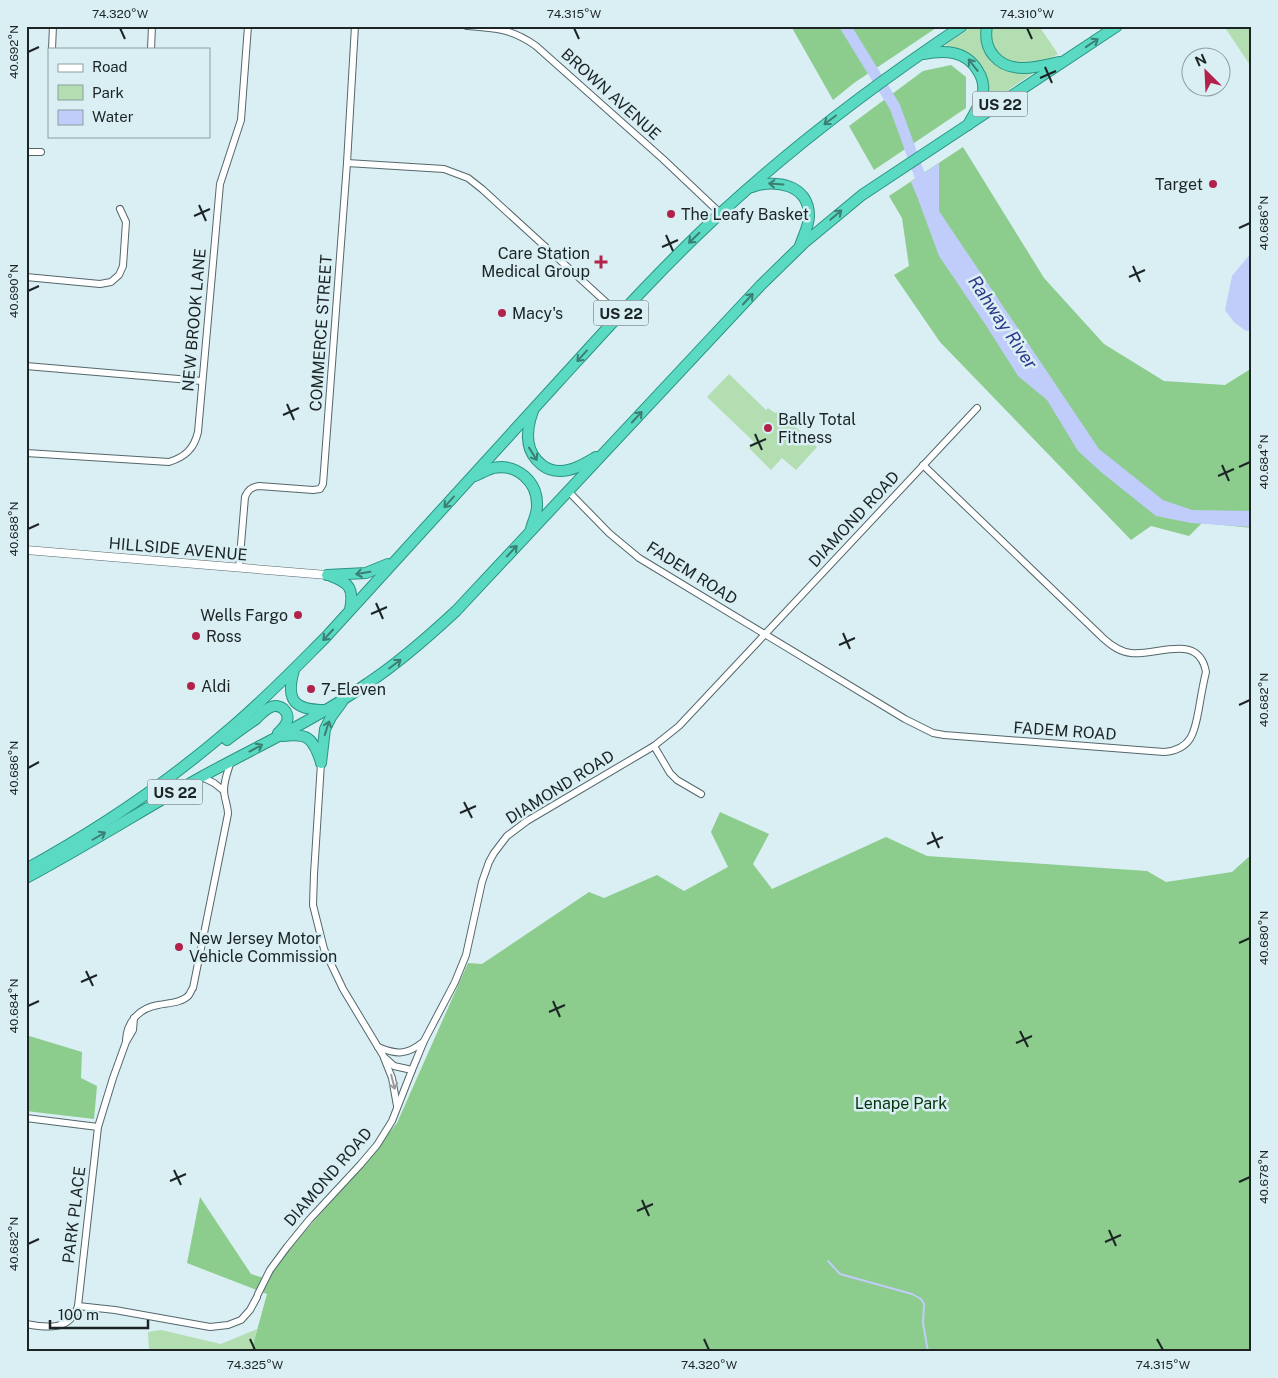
<svg xmlns="http://www.w3.org/2000/svg" width="1278" height="1378" font-family="'Public Sans',sans-serif">
<style>
.green{fill:#b2deb1}
.forest{fill:#8ccc8d}
.water{fill:#c0ccfa}
.lines{fill:none;stroke-linecap:round;stroke-linejoin:round}
.stream{stroke:#c0ccfa;stroke-width:2}
.river{stroke:#c0ccfa;stroke-width:11}
.minor-casing{stroke:#54676b;stroke-width:8}
.tertiary-casing{stroke:#54676b;stroke-width:9}
.trunk-casing{stroke:#2a9482;stroke-width:12}
.minor{stroke:#fff;stroke-width:6}
.tertiary{stroke:#fff;stroke-width:8}
.trunk{stroke:#5adac3;stroke-width:10}
.oneway{stroke:#3b7f74}
.oneway2{stroke:#999c9d}
.ticks{fill:none;stroke:#1c2426;stroke-width:2}
.poi-dot{fill:#b3224b;stroke:#d9eff3;stroke-width:2}
.labels{text-anchor:middle;dominant-baseline:central;stroke-width:5;stroke-linejoin:round;paint-order:stroke}
.shield{fill:#d9eff3;stroke:#556164;stroke-width:1}
.shield-label{font-size:15px;font-weight:bold;fill:#1c2426}
.street-label{font-size:16px;fill:#1c2426;stroke:#d9eff3}
.poi-label{font-size:16px;fill:#1c2426;stroke:#d9eff3;text-anchor:start}
.park-label{font-size:16px;fill:#05340a;stroke:#d9eff3}
.water-label{font-size:18px;font-style:italic;fill:#2e358a;stroke:#d9eff3}
.neatline{fill:none;stroke:#1c2426;stroke-width:2}
.ticks-label{font-size:12px;text-anchor:middle;fill:#1c2426}
</style>
<rect width="100%" height="100%" fill="#d9eff3"/>
<g class="green">
<path d="M973,26H983V42L1022,73H1033L985,106L984,104L985,101L968,54L963,51L945,45Z"/>
<path d="M991,26H1039L1058,54L1046,61L1020,65L1001,58L992,45Z"/>
<path d="M1224,26H1252V68Z"/>
<path d="M729,374L766,410L768,408L775,413L778,411L817,447L796,470L782,458L771,470L749,448L754,442L707,397Z"/>
<path d="M257,1329L251,1352H149L148,1332L161,1330L221,1344Z"/>
</g>
<g class="forest">
<path d="M791,26H939L854,83L833,100Z"/>
<path d="M951,65L966,77V108L874,170L849,126L923,71Z"/>
<path d="M963,147L1044,278L1104,344L1164,381L1225,385L1252,368V528L1202,523L1189,536L1151,526L1131,540L940,342L894,275L909,266L902,218L889,196Z"/>
<path d="M720,812L769,834L753,864L772,889L886,837L927,856L1147,871L1166,882L1232,872L1252,854V1352H251L267,1294L187,1263L200,1197L251,1274L267,1279L276,1264L344,1187L397,1123L468,963L482,964L589,892L604,898L657,875L684,891L728,867L711,832Z"/>
<path d="M26,1035L82,1052L81,1078L97,1086L94,1119L26,1111Z"/>
</g>
<g class="water">
<path d="M939,163V211L1099,449L1163,500L1192,510L1252,511V527L1191,523L1156,516L1101,472L1078,451L1047,400L1018,376L987,327L939,256L918,199L911,182Z"/>
<path d="M1252,252V330L1246,331L1234,322L1225,310L1232,276Z"/>
</g>
<g class="lines">
<path class="stream" d="M828,1261L840,1274L912,1294L921,1299L924,1304L923,1323L928,1352"/>
<path class="river" d="M845,26L895,107L925,190"/>
<defs>
<g id="minor">
<path d="M467,26C496,28 512,29 536,46L663,159L720,213"/>
<path d="M52,49L53,26"/>
<path d="M151,49L152,26"/>
<path d="M26,152H41"/>
<path d="M347,163L444,169L468,178L482,189L620,315"/>
<path d="M26,277L100,284L111,282L119,275L123,266L126,222L120,209"/>
<path d="M26,366L202,381"/>
<path d="M26,453L169,462C185,457 194,449 198,432L220,184L241,120L248,26"/>
<path d="M568,491L609,533L639,558L905,719L933,733L944,735L1164,752C1192,750 1195,731 1199,708C1201,696 1203,684 1206,672C1199,632 1157,656 1131,653C1120,652 1112,646 1104,639L923,465"/>
<path d="M239,568L245,497C248,490 251,487 259,486L313,490L320,489L323,484L347,163L355,26"/>
<path d="M654,746L670,773L677,780L701,794"/>
<path d="M321,763L314,874L313,905L324,949L343,989L384,1057L394,1066L412,1070"/>
<path d="M202,777L214,783L224,791"/>
<path d="M126,1040C127,1021 140,1008 158,1005C168,1003 182,1003 189,995C190,994 192,988 193,988L228,814C228,806 224,798 224,790C224,780 228,771 231,761"/>
<path d="M378,1047C397,1055 407,1055 423,1042"/>
<path d="M384,1058L392,1078L397,1106"/>
<path d="M26,1118L98,1127"/>
<path d="M258,1294L270,1270L287,1247L309,1220L360,1165L377,1145L392,1121L412,1070L424,1041L455,982L466,955L482,882L489,862L494,853L507,836L527,821L654,746L679,726L977,408"/>
<path d="M78,1306L115,1310L210,1327L228,1325L241,1320L250,1310L257,1297"/>
<path d="M26,1324C47,1328 70,1331 78,1306L98,1127L113,1078L126,1042L133,1030L134,1018"/>
</g>
<path id="tertiary" d="M26,550L327,575"/>
<g id="trunk">
<path d="M987,26C985,37 986,47 994,56C1010,75 1038,67 1059,62"/>
<path d="M923,54C944,50 966,50 978,71C982,77 984,85 983,93C981,104 973,115 968,125"/>
<path d="M752,187C775,179 809,184 809,216C809,226 803,236 800,246"/>
<path d="M533,411C526,430 524,451 542,465C547,469 553,471 560,471C573,471 584,464 596,457"/>
<path d="M475,476C481,473 487,470 493,468C517,463 538,482 537,506C537,514 533,521 531,529"/>
<path d="M327,575L366,573L388,564"/>
<path d="M331,576C350,583 354,589 350,610"/>
<path d="M294,670C285,701 295,710 325,710"/>
<path d="M283,736C308,733 313,738 321,762"/>
<path d="M227,740C236,733 246,726 256,719C260,715 265,709 271,707C279,703 290,711 287,721C286,726 281,730 278,733"/>
<path d="M321,763L325,729L331,717L342,702"/>
<path d="M26,869C97,830 171,780 232,727C265,699 295,668 325,638C403,552 481,466 559,381C612,323 665,264 723,211C797,143 878,82 962,26"/>
<path d="M26,878C86,846 144,809 203,776C258,746 317,719 368,683C400,662 428,637 456,611L761,285L804,243L862,195L1117,26"/>
</g>
</defs>
<use href="#minor" class="minor-casing"/>
<use href="#tertiary" class="tertiary-casing"/>
<use href="#trunk" class="trunk-casing"/>
<use href="#minor" class="minor"/>
<use href="#tertiary" class="tertiary"/>
<use href="#trunk" class="trunk"/>
</g>
<defs><path id="oneway-shaft" d="M-6 0H5M1.5-3L5.5 0L1.5 3" fill="none" stroke-width="1.6" stroke-linecap="round" stroke-linejoin="round" transform="scale(1.25)"/></defs>
<g class="oneway">
<use href="#oneway-shaft" transform="translate(1092 43) rotate(-34)"/>
<use href="#oneway-shaft" transform="translate(973 65) rotate(-128)"/>
<use href="#oneway-shaft" transform="translate(830 120) rotate(143)"/>
<use href="#oneway-shaft" transform="translate(776 184) rotate(-176)"/>
<use href="#oneway-shaft" transform="translate(836 215) rotate(-40)"/>
<use href="#oneway-shaft" transform="translate(694 238) rotate(136)"/>
<use href="#oneway-shaft" transform="translate(748 299) rotate(-47)"/>
<use href="#oneway-shaft" transform="translate(582 356) rotate(132)"/>
<use href="#oneway-shaft" transform="translate(637 417) rotate(-47)"/>
<use href="#oneway-shaft" transform="translate(533 454) rotate(58)"/>
<use href="#oneway-shaft" transform="translate(449 502) rotate(132)"/>
<use href="#oneway-shaft" transform="translate(512 551) rotate(-47)"/>
<use href="#oneway-shaft" transform="translate(363 573) rotate(171)"/>
<use href="#oneway-shaft" transform="translate(328 635) rotate(133)"/>
<use href="#oneway-shaft" transform="translate(395 664) rotate(-37)"/>
<use href="#oneway-shaft" transform="translate(327 728) rotate(-72)"/>
<use href="#oneway-shaft" transform="translate(256 748) rotate(-28)"/>
<use href="#oneway-shaft" transform="translate(99 836) rotate(-30)"/>
</g>
<use class="oneway2" href="#oneway-shaft" transform="translate(393 1082) rotate(76)"/>
<path class="ticks" d="M120,28L125,39M574,28L579,39M1027,28L1032,39M28,52L39,47M1045,67L1052,83M1040,78L1056,71M199,205L206,221M194,216L210,209M1239,228L1250,223M666,235L673,251M662,247L678,240M1133,266L1140,282M1129,277L1145,270M28,291L39,286M287,404L294,420M283,415L299,408M755,434L762,450M750,446L766,439M1222,465L1229,481M1239,467L1250,462M1218,476L1234,469M28,529L39,524M376,603L383,619M371,614L387,607M843,633L850,649M839,645L855,638M1239,705L1250,700M28,768L39,762M464,802L472,818M460,813L476,806M932,832L939,848M927,844L943,837M1239,943L1250,938M86,971L93,986M81,982L97,975M553,1001L560,1017M28,1006L39,1001M549,1012L565,1005M1020,1031L1028,1047M1016,1043L1032,1036M174,1170L181,1185M170,1181L186,1174M1239,1182L1250,1177M642,1200L649,1216M637,1211L653,1204M1109,1230L1116,1246M1105,1242L1121,1235M28,1244L39,1239M250,1339L255,1350M704,1339L709,1350M1157,1339L1163,1350"/>
<g class="poi-dot">
<circle cx="1213" cy="184" r="5"/>
<circle cx="671" cy="214" r="5"/>
<path d="M598.5 254.5h5v5h5v5h-5v5h-5v-5h-5v-5h5z"/>
<circle cx="502" cy="313" r="5"/>
<circle cx="768" cy="428" r="5"/>
<circle cx="298" cy="615" r="5"/>
<circle cx="196" cy="636" r="5"/>
<circle cx="191" cy="686" r="5"/>
<circle cx="311" cy="689" r="5"/>
<circle cx="179" cy="947" r="5"/>
</g>
<g class="labels">
<g class="shield">
<rect x="972.5" y="91.5" width="55" height="25" rx="4"/>
<rect x="593.5" y="300.5" width="55" height="25" rx="4"/>
<rect x="147.5" y="779.5" width="55" height="25" rx="4"/>
</g>
<g class="shield-label">
<text x="1000" y="104">US 22</text>
<text x="621" y="313">US 22</text>
<text x="175" y="792">US 22</text>
</g>
<g class="street-label">
<text transform="translate(611 94) rotate(42)">BROWN AVENUE</text>
<text transform="translate(194 320) rotate(-85)">NEW BROOK LANE</text>
<text transform="translate(321 333) rotate(-86)">COMMERCE STREET</text>
<text transform="translate(854 519) rotate(-47)">DIAMOND ROAD</text>
<text transform="translate(178 549) rotate(5)">HILLSIDE AVENUE</text>
<text transform="translate(692 573) rotate(32)">FADEM ROAD</text>
<text transform="translate(1065 731) rotate(4)">FADEM ROAD</text>
<text transform="translate(560 787) rotate(-32)">DIAMOND ROAD</text>
<text transform="translate(328 1177) rotate(-49)">DIAMOND ROAD</text>
<text transform="translate(74 1215) rotate(-83)">PARK PLACE</text>
</g>
<g class="poi-label">
<text x="1203" y="184" text-anchor="end">Target</text>
<text x="681" y="214">The Leafy Basket</text>
<text x="590" y="253" text-anchor="end">Care Station<tspan x="590" dy="18">Medical Group</tspan></text>
<text x="512" y="313">Macy's</text>
<text x="778" y="419">Bally Total<tspan x="778" dy="18">Fitness</tspan></text>
<text x="288" y="615" text-anchor="end">Wells Fargo</text>
<text x="206" y="636">Ross</text>
<text x="201" y="686">Aldi</text>
<text x="321" y="689">7-Eleven</text>
<text x="189" y="938">New Jersey Motor<tspan x="189" dy="18">Vehicle Commission</tspan></text>
</g>
<g class="park-label">
<text x="901" y="1103">Lenape Park</text>
</g>
<g class="water-label">
<text transform="translate(1003 322) rotate(56)">Rahway River</text>
</g>
</g>
<rect width="1278" height="1378" fill="none" stroke="#d9eff3" stroke-width="55"/>
<rect x="48" y="48" width="162" height="90" fill="#d9eff3" stroke="#8d9ea1"/>
<rect x="58" y="64" width="25" height="8" fill="#ffffff" stroke="#8d9ea1"/>
<text x="92" y="72" font-size="15" fill="#1c2426">Road</text>
<rect x="58" y="85" width="25" height="15" fill="#b2deb1" stroke="#8d9ea1"/>
<text x="92" y="98" font-size="15" fill="#1c2426">Park</text>
<rect x="58" y="110" width="25" height="15" fill="#c0ccfa" stroke="#8d9ea1"/>
<text x="92" y="122" font-size="15" fill="#1c2426">Water</text>
<g transform="translate(1206 72) rotate(336)"><circle r="24" fill="#d9eff3" stroke="#8d9ea1"/>
<path d="M0-4L9 19L0 12L-9 19Z" fill="#b3224b"/>
<text y="-8" font-size="14" font-weight="bold" text-anchor="middle" fill="#1c2426">N</text>
</g>
<path d="M50 1320v8h98v-8" fill="none" stroke="#1c2426" stroke-width="2.5"/>
<text x="58" y="1320" font-size="15" fill="#1c2426" stroke="#d9eff3" stroke-width="4" paint-order="stroke">100 m</text>
<rect x="28" y="28" width="1222" height="1322" class="neatline"/>
<g class="ticks-label">
<text x="120" y="18">74.320°W</text>
<text x="574" y="18">74.315°W</text>
<text x="1027" y="18">74.310°W</text>
<text transform="translate(14 52) rotate(-90)" y="4">40.692°N</text>
<text transform="translate(1264 223) rotate(-90)" y="4">40.686°N</text>
<text transform="translate(14 291) rotate(-90)" y="4">40.690°N</text>
<text transform="translate(1264 462) rotate(-90)" y="4">40.684°N</text>
<text transform="translate(14 529) rotate(-90)" y="4">40.688°N</text>
<text transform="translate(1264 700) rotate(-90)" y="4">40.682°N</text>
<text transform="translate(14 768) rotate(-90)" y="4">40.686°N</text>
<text transform="translate(1264 938) rotate(-90)" y="4">40.680°N</text>
<text transform="translate(14 1006) rotate(-90)" y="4">40.684°N</text>
<text transform="translate(1264 1177) rotate(-90)" y="4">40.678°N</text>
<text transform="translate(14 1244) rotate(-90)" y="4">40.682°N</text>
<text x="255" y="1369">74.325°W</text>
<text x="709" y="1369">74.320°W</text>
<text x="1163" y="1369">74.315°W</text>
</g>
</svg>
